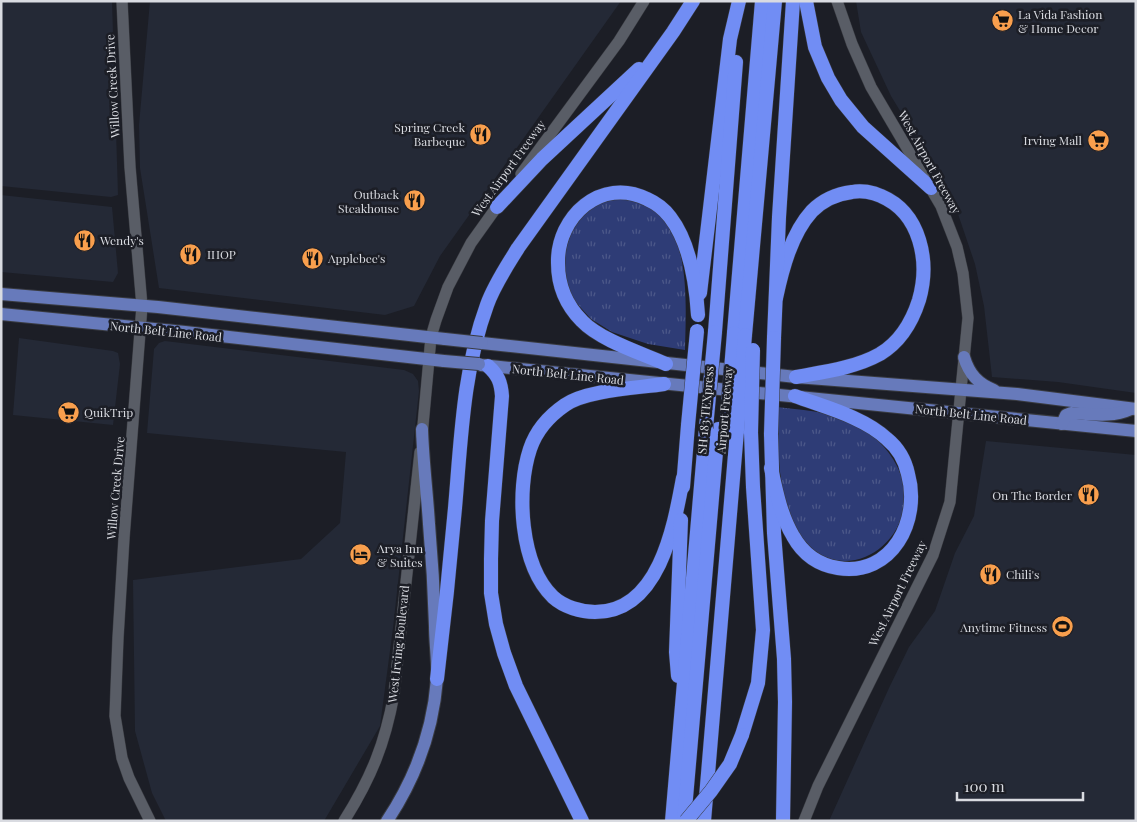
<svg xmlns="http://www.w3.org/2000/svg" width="1137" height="822" font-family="'Playfair Display',serif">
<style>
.built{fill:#242936}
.grass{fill:url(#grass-tufts)}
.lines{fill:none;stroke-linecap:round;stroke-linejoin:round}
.secondary-casing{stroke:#393b41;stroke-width:12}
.primary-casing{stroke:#393b41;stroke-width:14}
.highway-casing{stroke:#393b41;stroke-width:15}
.secondary{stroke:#595d66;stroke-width:11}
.primary{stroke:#677abb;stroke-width:12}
.highway{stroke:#718df4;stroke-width:14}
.primary-bridge-casing{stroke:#393b41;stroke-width:14;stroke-linecap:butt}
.highway-bridge-casing{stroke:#393b41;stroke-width:15;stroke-linecap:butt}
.primary-bridge{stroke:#677abb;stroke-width:12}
.highway-bridge{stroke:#718df4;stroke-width:14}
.labels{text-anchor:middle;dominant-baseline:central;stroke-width:5;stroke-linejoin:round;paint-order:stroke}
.poi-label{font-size:12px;fill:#d9dbe1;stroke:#1c1e26;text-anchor:start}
.street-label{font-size:12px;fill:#d9dbe1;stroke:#1c1e26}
</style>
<defs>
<pattern id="grass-tufts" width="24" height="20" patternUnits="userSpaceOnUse" patternTransform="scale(1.25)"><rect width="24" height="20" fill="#2e3c76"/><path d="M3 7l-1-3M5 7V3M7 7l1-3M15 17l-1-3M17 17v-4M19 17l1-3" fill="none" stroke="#4c5889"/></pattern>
</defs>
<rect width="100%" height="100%" fill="#1c1e26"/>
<g class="built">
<path d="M1,1H112L118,195L111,197L1,186Z"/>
<path d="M150,1H621L440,256L414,306L385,315L159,288L140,168L139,125Z"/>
<path d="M856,1H1136V393L1058,382L992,377L984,306L975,264L958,214L924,150L891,96L861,32Z"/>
<path d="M1,195L112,207L118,273L113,282L1,272Z"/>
<path d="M19,338L113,351L118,353L120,364L113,425L13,415Z"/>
<path d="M165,341L404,370L413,374L418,381L419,391L393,628L380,726L324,821H166L152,793L135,731L133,580L301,559L340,523L346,452L147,433L154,349L159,343Z"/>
<path d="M986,441L1136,455V821H829L889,688L909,647L935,611L955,553L974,516Z"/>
</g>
<g class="grass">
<path d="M621,198C694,200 686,299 685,350L648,344L612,332L591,319L571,297L564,277L563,259L573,226L595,204Z"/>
<path d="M777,407C800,410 826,411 848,420C867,429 882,442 893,459C942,537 824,616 788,509C777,476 778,441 777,407Z"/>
</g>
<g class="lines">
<defs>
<g id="secondary">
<path d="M122,1L130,167L142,306L124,538L118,638L115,716L122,758L129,778L150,821"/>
<path d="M521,174L619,41L644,1"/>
<path d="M422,436L431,337L436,320L448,287L471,243L501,201"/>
<path d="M344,821C371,778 385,744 394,694L420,452"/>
<path d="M804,821L818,786L933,555L950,502L968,318L963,273L957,247L941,206L871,87L852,44L837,1"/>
</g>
<g id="primary">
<path d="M1,294L158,307L445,339"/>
<path d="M1,314L185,332L444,361"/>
<path d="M482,343L796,377L1017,394L1136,409"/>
<path d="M964,357C969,374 978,384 994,390"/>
<path d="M481,365L1136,431"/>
<path d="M1062,424L1066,415L1071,413C1092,414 1111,418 1131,409"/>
<path d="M387,821C415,779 433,730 437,679C438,662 435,644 435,626C434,592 432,558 429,524C427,492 423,461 422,429"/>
</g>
<g id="highway">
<path d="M806,1L815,47L828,78L841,100L863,127L931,188"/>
<path d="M497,207L542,159L639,69"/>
<path d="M700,293L730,39L739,1"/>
<path d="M776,298C782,270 791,234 812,211C823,200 836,194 852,192C861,190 873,192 881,196C921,213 930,262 919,300C912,322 900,342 880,354C855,368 823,372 796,377"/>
<path d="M715,332L736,62"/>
<path d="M734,333L762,1"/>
<path d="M745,335L775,1"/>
<path d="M774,338L779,217L793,1"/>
<path d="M666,364C641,353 600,340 582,321C566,305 558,286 558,263C557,217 601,176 647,199C656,203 664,209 670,217C690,243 696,283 698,315"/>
<path d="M488,366C498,375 501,382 502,396L492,521L491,559V593L496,624L504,653L516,686L582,821"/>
<path d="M664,384C638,388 586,390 565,405C549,416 536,431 530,449C516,491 520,565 553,597C564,607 581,612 595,612C659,612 674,527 683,478"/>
<path d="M771,434L774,533L784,659L785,702L783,821"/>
<path d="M771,468C776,491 781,516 793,536C803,554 819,565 838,568C892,577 921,520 908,474C905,460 898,448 887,439C864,417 824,407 795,396"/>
<path d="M683,487L688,425"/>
<path d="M678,676L676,652L681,520"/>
<path d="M437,679C444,622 450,565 455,508C461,440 463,370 487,305C494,285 507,266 518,248L673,32L693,1"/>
<path d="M742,735L758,683L763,630L753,487L751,432"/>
<path d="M672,821L706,428"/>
<path d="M684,821L718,429"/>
<path d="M704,821L737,431"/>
</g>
</defs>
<use href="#secondary" class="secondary-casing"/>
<use href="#primary" class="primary-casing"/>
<use href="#highway" class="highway-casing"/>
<use href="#secondary" class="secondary"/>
<use href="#primary" class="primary"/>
<use href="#highway" class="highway"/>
<defs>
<g id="primary-bridge">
<path d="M445,339L482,343"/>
<path d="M444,361L479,364"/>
</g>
<g id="highway-bridge">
<path d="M688,425L697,331"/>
<path d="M706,428L715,332"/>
<path d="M726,430L734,333"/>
<path d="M737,431L745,335"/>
<path d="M751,432L753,350"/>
<path d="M771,434L774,338"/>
<path d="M686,821L711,791L730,764L742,735"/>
</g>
</defs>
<use href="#primary-bridge" class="primary-bridge-casing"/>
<use href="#highway-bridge" class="highway-bridge-casing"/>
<use href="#primary-bridge" class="primary-bridge"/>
<use href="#highway-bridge" class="highway-bridge"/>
</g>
<defs>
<symbol id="supermarket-disc" viewBox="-11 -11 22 22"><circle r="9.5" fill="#f99f4d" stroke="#1c1e26"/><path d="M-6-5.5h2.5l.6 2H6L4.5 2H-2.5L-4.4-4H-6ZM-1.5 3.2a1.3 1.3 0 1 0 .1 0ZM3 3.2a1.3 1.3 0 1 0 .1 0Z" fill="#111"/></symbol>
<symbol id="restaurant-disc" viewBox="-11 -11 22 22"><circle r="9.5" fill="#f99f4d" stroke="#1c1e26"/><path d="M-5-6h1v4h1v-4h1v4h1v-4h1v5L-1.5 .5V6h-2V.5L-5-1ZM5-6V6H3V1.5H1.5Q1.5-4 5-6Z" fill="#111"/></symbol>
<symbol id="hotel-disc" viewBox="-11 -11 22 22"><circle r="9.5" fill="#f99f4d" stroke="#1c1e26"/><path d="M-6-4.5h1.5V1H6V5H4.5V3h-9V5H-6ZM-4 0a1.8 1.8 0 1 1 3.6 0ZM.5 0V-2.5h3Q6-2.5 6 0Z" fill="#111"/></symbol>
<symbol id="stadium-disc" viewBox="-11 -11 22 22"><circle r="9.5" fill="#f99f4d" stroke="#1c1e26"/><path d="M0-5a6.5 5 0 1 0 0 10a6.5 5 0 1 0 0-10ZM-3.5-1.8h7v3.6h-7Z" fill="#111"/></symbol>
</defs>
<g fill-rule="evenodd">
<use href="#supermarket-disc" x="990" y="8" width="25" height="25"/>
<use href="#restaurant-disc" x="468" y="122" width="25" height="25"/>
<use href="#supermarket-disc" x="1086" y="128" width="25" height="25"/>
<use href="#restaurant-disc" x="402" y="188" width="25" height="25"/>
<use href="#restaurant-disc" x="72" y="228" width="25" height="25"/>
<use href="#restaurant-disc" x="178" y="242" width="25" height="25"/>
<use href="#restaurant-disc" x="300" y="246" width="25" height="25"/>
<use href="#supermarket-disc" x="56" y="400" width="25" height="25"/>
<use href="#restaurant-disc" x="1076" y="482" width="25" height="25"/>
<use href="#hotel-disc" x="348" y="542" width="25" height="25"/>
<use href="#restaurant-disc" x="978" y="562" width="25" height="25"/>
<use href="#stadium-disc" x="1050" y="614" width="25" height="25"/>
</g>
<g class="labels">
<g class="poi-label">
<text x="1018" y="14">La Vida Fashion<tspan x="1018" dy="14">&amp; Home Decor</tspan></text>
<text x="465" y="127" text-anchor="end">Spring Creek<tspan x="465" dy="14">Barbeque</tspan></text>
<text x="1082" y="140" text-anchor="end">Irving Mall</text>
<text x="399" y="194" text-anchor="end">Outback<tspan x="399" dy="14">Steakhouse</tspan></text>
<text x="100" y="240">Wendy's</text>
<text x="207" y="254">IHOP</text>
<text x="328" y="258">Applebee's</text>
<text x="84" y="412">QuikTrip</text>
<text x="1072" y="495" text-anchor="end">On The Border</text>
<text x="377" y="548">Arya Inn<tspan x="377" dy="14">&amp; Suites</tspan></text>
<text x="1006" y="574">Chili's</text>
<text x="1047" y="627" text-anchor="end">Anytime Fitness</text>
</g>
<g class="street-label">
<text transform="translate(112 86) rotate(-93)">Willow Creek Drive</text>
<text transform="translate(930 162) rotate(61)">West Airport Freeway</text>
<text transform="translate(508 168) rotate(-54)">West Airport Freeway</text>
<text transform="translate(166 331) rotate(6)">North Belt Line Road</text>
<text transform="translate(568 374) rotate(6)">North Belt Line Road</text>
<text transform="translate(705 410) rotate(-85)">SH 183 TEXpress</text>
<text transform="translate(724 410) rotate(-85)">Airport Freeway</text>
<text transform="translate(971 414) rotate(6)">North Belt Line Road</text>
<text transform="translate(115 488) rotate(-85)">Willow Creek Drive</text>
<text transform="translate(897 593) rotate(-64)">West Airport Freeway</text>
<text transform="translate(398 644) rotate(-84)">West Irving Boulevard</text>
</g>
</g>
<rect width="1137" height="822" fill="none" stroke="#d9dbe1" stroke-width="5"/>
<path d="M957 792v8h126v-8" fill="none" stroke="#d9dbe1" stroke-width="2.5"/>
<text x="964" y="792" font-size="15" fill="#d9dbe1" stroke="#1c1e26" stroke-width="4" paint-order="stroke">100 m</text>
</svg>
